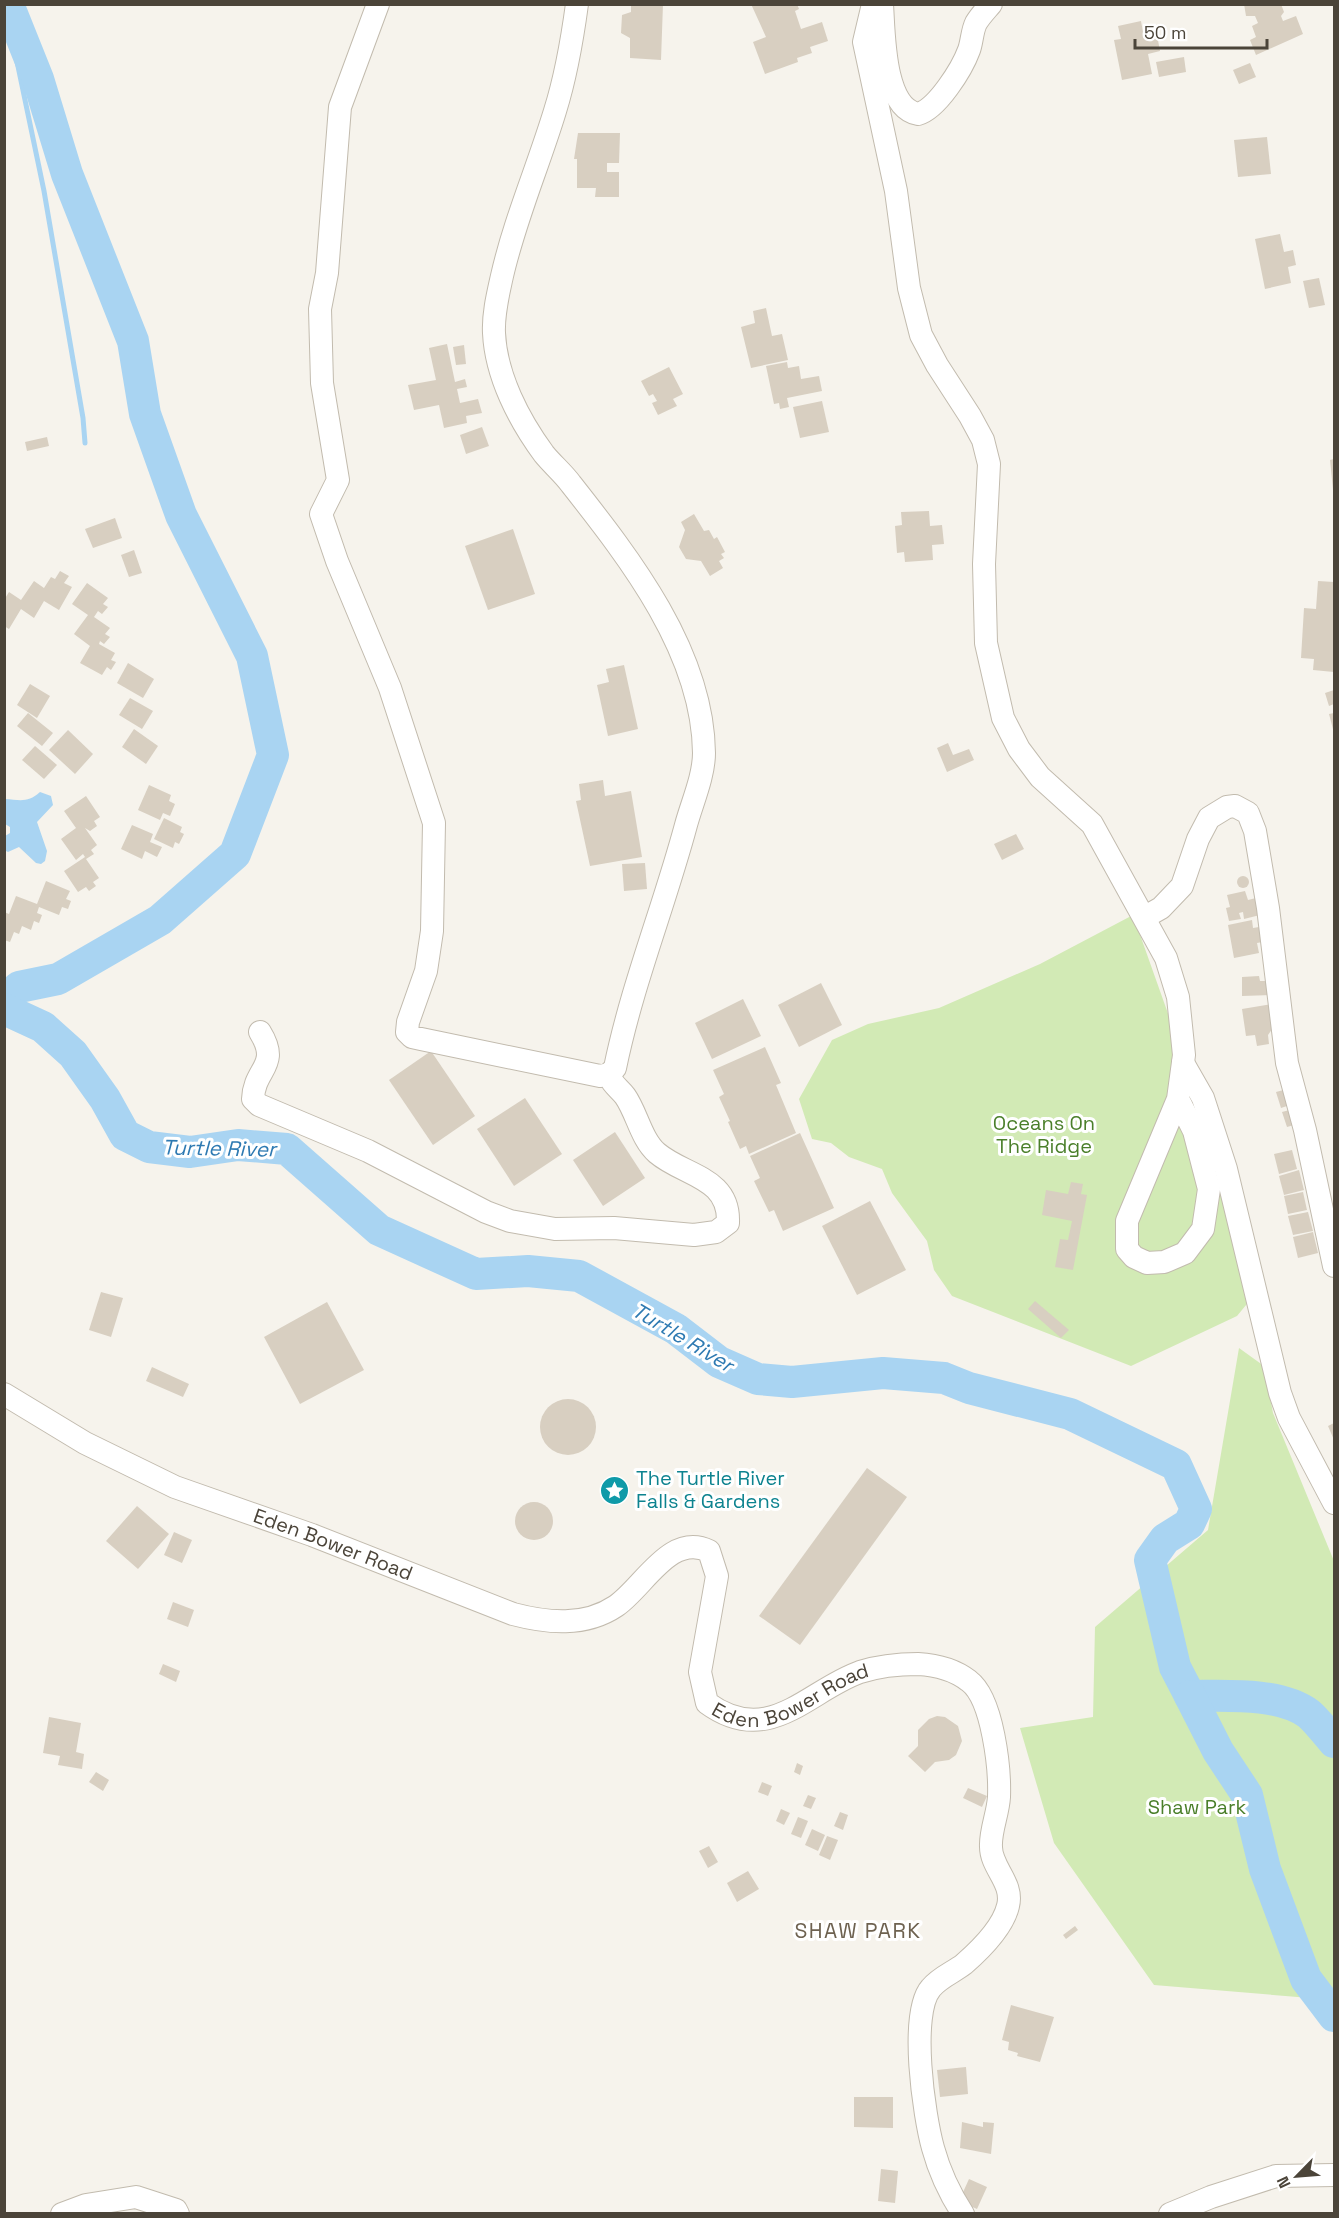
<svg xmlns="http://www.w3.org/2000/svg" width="1339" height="2218" font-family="'Space Grotesk',sans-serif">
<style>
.green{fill:#d2eab5}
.water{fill:#a9d4f2}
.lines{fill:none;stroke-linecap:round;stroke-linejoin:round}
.stream{stroke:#a9d4f2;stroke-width:5}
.river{stroke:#a9d4f2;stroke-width:32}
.building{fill:#d8cfc1}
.minor-casing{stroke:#c2bbae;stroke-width:24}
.minor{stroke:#fff;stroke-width:22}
.labels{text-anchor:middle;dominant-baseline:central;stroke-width:6;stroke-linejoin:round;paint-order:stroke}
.park-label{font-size:20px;fill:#4a7f2a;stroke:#fff}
.culture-label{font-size:20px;fill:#0d838f;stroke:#fff;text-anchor:start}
.street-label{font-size:20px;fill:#4b4439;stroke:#fff}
.water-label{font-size:21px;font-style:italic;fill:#2e7ab2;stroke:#fff}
.neighbourhood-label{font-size:21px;letter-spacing:1.5px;fill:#6e6250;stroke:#fff}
</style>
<rect width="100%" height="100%" fill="#f6f3ec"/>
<g class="green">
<path d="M1133,915L1171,1022L1251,1299L1237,1316L1131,1366L952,1296L934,1270L927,1241L892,1193L882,1169L849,1157L831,1143L812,1139L799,1099L832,1040L868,1024L939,1008L1040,964Z"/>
<path d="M1239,1348L1264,1366L1273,1413L1334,1561V2000L1154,1985L1054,1843L1020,1728L1093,1717L1095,1627L1208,1530Z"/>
</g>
<path class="water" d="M40,792L51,796L53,805L37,822L47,851L45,861L41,864L36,863L19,847L8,852L4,850L5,836L10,833V827L5,824V799C20,800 28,803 40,792Z"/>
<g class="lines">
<path class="stream" d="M5,4L44,191L83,418L85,443"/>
<g class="river">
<path d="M4,1001L19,987L58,979L160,920L235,854L273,755L252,656L181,515L145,414L133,341L67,174L38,79L8,4"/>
<path d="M4,1009L43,1027L73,1054L105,1099L125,1135L149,1147L190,1152L238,1145L287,1149L379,1230L476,1274L528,1271L579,1276L676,1329L719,1362L758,1379L792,1382L883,1373L944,1378L969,1388L1070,1414L1176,1465L1196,1509L1189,1524L1165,1539L1150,1560L1175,1667L1190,1696C1225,1696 1280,1692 1309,1714C1318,1722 1326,1733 1334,1742"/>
<path d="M1190,1696L1218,1751L1247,1795L1265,1869L1306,1979L1334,2016"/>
</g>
</g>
<g class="building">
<path d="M631,4H663L661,60L630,58V38L621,33L622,15L631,12Z"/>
<path d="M751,4H797L799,9L795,11L801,29L822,22L828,41L810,47L812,53L797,58L798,62L765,74L753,42L766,37Z"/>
<path d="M1244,4H1281L1284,12L1281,16L1283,21L1296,16L1303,34L1256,55L1250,40L1256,37L1252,26L1258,23L1255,16H1246Z"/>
<path d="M1141,21L1144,38L1157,35L1160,51L1148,54L1152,74L1122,80L1114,40L1121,39L1118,26Z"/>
<path d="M1184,57L1186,72L1159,77L1156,62Z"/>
<path d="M1250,63L1256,77L1239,84L1233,70Z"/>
<path d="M578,133H620L619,163H607V172H619V197H595L596,188H577V159H574Z"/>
<path d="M1267,137L1271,174L1238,177L1234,140Z"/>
<path d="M1280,234L1284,252L1293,250L1296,265L1288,267L1291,283L1265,289L1255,239Z"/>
<path d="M1319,278L1325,305L1309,308L1303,281Z"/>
<path d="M766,308L772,336L782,334L788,360L751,368L741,327L755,323L753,311Z"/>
<path d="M447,344L455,382L465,379L467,387L457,389L460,403L478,399L482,413L466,416L467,423L444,428L439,405L414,410L408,385L436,380L429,348Z"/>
<path d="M464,345L466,364L456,365L453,347Z"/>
<path d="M787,362L788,368L799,366L801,379L819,376L822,391L787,398L789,407L780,409L779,403L774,404L766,366Z"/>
<path d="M669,367L683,394L673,399L677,406L658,415L652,403L657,401L653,394L649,396L641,381Z"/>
<path d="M822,401L829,432L800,438L793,407Z"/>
<path d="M482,427L489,446L466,454L460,435Z"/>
<path d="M47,437L49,446L27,451L25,442Z"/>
<path d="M1334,459V489L1333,490L1330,460Z"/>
<path d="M929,511L930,526L942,525L944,544L932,545L933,560L905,562L904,552L897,553L895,526L902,525L901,512Z"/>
<path d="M694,514L704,531L709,530L714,539L717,537L725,552L721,554L724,558L719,561L723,568L710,576L701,561L686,559L679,547L685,530L681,522Z"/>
<path d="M115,518L122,538L93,548L85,529Z"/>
<path d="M513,529L535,594L488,610L465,546Z"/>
<path d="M134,550L142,573L129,577L121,555Z"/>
<path d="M60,571L69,576L64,583L72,587L59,610L44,601L34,618L21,609L9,629L4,626V600L9,592L21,600L34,581L44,588L51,577L55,579Z"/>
<path d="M1318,581L1334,582V672L1313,670L1314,659L1301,658L1304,608L1316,609Z"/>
<path d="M87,583L108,598L103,604L108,607L102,614L98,611L94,617L110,628L105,634L110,637L104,644L100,641L99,644L115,653L111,660L116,662L111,670L107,667L102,675L80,663L90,646L74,634L88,615L72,604Z"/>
<path d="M128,663L154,679L143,698L117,683Z"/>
<path d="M624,665L638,729L608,736L597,685L609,682L606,669Z"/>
<path d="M30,684L50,696L37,718L17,705Z"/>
<path d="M1334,690V704L1329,706L1325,693Z"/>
<path d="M130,698L153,711L142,729L119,715Z"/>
<path d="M28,713L53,733L42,746L17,726Z"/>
<path d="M1334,713V733L1329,714Z"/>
<path d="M134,729L158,746L146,764L122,747Z"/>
<path d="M68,730L93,754L75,774L49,750Z"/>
<path d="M948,743L953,755L969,749L974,760L947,772L937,748Z"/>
<path d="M35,746L57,765L44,779L22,760Z"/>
<path d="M603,780L605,796L631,791L642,857L590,866L576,801L581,800L579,784Z"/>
<path d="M149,785L171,795L169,801L175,804L170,816L163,813L160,820L138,810Z"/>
<path d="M86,796L100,817L94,821L97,826L90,831L85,828L97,845L91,850L94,854L86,859L99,878L93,882L96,886L89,891L86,887L78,892L64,871L85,857L83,854L76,860L61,839L76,828L64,811Z"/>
<path d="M164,818L182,827L180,832L184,834L179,844L175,842L173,848L154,839Z"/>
<path d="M132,825L153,834L150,842L162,847L157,857L145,851L142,859L121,849Z"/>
<path d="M1016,834L1024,849L1002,860L994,844Z"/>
<path d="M645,863L647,889L624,891L622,864Z"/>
<circle cx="1243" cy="882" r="6"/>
<path d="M46,881L70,891L66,899L71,901L68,909L62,907L59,915L39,907L37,913L42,915L39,923L34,921L31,930L22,926L19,934L14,932L10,942L4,940V912L9,914L16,896L37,904Z"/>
<path d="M1245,891L1248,900L1256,898L1260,915L1244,919L1243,912L1239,913L1241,919L1229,921L1226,908L1230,907L1227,895Z"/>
<path d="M1252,920L1253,928L1265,926L1268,941L1257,943L1259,953L1234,958L1228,925Z"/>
<path d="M1259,976L1260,981H1273V995L1242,996V977Z"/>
<path d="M821,983L842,1025L799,1047L778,1005Z"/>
<path d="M743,999L761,1036L712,1059L695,1023Z"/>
<path d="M1272,1004L1275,1025L1268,1035L1269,1044L1257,1046L1255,1035L1246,1036L1242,1009Z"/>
<path d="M765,1047L781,1083L776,1085L796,1133L749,1154L746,1146L740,1149L728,1122L730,1121L719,1097L724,1094L713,1070Z"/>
<path d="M431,1051L475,1116L433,1145L389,1080Z"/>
<path d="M1291,1088L1296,1103L1281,1108L1276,1092Z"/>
<path d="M525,1098L562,1154L514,1186L477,1129Z"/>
<path d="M1297,1108L1301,1123L1287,1127L1282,1112Z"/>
<path d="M615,1132L645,1178L603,1206L573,1160Z"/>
<path d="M800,1133L834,1208L783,1231L774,1210L769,1212L754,1181L760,1178L750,1156Z"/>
<path d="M1292,1150L1297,1169L1279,1174L1274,1154Z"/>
<path d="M1299,1170L1304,1190L1284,1195L1279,1176Z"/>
<path d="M1071,1182L1083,1184L1081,1194L1087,1195L1073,1270L1055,1267L1060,1239L1068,1240L1072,1221L1042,1215L1046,1190L1068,1194Z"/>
<path d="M1303,1192L1307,1210L1288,1214L1284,1196Z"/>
<path d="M870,1201L906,1270L857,1295L822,1226Z"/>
<path d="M1308,1212L1313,1231L1293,1235L1288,1216Z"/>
<path d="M1313,1232L1318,1253L1298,1258L1293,1237Z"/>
<path d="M101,1292L123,1298L111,1337L89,1330Z"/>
<path d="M1035,1301L1069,1330L1061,1338L1028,1309Z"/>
<path d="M327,1302L364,1370L300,1404L264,1337Z"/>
<path d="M152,1367L189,1384L183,1397L146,1381Z"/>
<circle cx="568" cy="1427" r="28"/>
<path d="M1334,1423V1440L1328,1426Z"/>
<path d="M867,1468L907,1497L800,1645L759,1616Z"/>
<circle cx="534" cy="1521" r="19"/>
<path d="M137,1506L169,1534L138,1569L106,1541Z"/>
<path d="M174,1532L192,1540L182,1563L164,1555Z"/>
<path d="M173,1602L194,1610L188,1627L167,1619Z"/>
<path d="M163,1664L180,1671L176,1682L159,1674Z"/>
<path d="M937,1716L945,1717L958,1726L962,1741L956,1755L949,1760L935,1762L925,1772L908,1756L918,1746V1730L929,1719Z"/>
<path d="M49,1717L81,1723L76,1752L84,1754L82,1769L58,1765L60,1756L43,1753Z"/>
<path d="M797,1763L803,1766L800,1775L794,1772Z"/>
<path d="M96,1772L109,1780L103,1791L89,1782Z"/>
<path d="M762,1782L772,1786L768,1796L758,1792Z"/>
<path d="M968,1788L987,1796L982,1807L963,1798Z"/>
<path d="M808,1795L816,1798L811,1809L803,1806Z"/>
<path d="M781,1809L790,1813L784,1825L776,1821Z"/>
<path d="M840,1812L848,1815L843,1830L834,1826Z"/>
<path d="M798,1817L808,1821L801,1838L791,1834Z"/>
<path d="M812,1829L825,1835L818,1851L805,1845Z"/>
<path d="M827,1836L838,1840L830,1860L819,1855Z"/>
<path d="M709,1846L718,1862L708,1868L699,1851Z"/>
<path d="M748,1871L759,1889L737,1902L727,1883Z"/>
<path d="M1075,1926L1078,1930L1066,1939L1063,1935Z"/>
<path d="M1011,2005L1054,2017L1040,2062L1017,2056L1018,2053L1008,2050L1009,2042L1002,2040Z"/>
<path d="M966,2067L968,2094L940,2097L937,2070Z"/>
<path d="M854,2097H893V2128L854,2127Z"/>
<path d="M962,2122L983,2127V2122L994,2123L991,2154L960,2148Z"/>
<path d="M881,2169L898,2171L895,2203L878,2201Z"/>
<path d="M969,2179L987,2187L977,2209L959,2201Z"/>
</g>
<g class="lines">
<defs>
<g id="minor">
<path d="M378,4L340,107L327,273L320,309L322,383L338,480L321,514L337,561L390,688L434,823L432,931L426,971L408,1022L407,1032L412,1037L421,1039L600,1076L609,1074L615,1068C632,985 664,907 686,825C692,803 704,776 704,753C703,652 630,559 571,484C563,473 552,464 544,454C519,420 496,376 494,333C493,314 498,294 502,276C515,219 538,167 555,111C566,76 572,41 577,4"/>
<path d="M873,4L864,42L896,191L909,288L921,335L937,365L970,416L983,440L989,464L984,564L986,643L1003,718L1019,749L1040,777L1092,824L1166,958L1178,997L1184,1055L1178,1099L1127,1221V1249L1134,1257L1147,1263L1164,1262L1185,1253L1203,1229L1209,1189L1194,1131L1178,1099"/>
<path d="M882,4C884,32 883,108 918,114C937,109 962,69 969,50C972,42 972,31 976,23C980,16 986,10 991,4"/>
<path d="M1145,917L1161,908L1182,886L1198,839L1209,818L1227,807L1235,806L1248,813L1255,831L1268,908L1287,1063L1305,1130L1334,1266"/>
<path d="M260,1032C281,1066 254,1068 253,1099L259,1105L368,1151L486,1212L510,1221L555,1229L614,1228L694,1235L716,1232L728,1223C730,1177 684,1176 657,1153C641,1139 637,1113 625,1096C619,1088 611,1084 609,1074"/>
<path d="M1183,1063L1203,1098L1226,1169L1280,1393L1289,1418L1334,1503"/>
<path id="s1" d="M4,1394L85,1443L175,1487L312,1535L513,1614C547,1623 585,1627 616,1606C644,1587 670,1532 709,1551L717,1576L700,1672L707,1703C769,1748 807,1691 860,1672C879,1666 898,1664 918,1664C936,1665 955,1670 969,1681C993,1699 1000,1769 999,1797C998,1814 990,1831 991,1847C991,1868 1014,1883 1008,1906C1003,1927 980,1950 964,1964C954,1972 940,1977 931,1988C909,2013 924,2116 933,2148C939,2170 950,2194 963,2214"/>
<path d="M62,2214L86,2205L136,2197L176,2210L178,2214"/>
<path d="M1170,2214L1211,2197L1276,2176L1334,2175"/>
</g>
</defs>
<use href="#minor" class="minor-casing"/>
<use href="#minor" class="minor"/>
</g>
<defs>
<symbol id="sight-disc" viewBox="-11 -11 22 22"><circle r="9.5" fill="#0f9aa8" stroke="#fff"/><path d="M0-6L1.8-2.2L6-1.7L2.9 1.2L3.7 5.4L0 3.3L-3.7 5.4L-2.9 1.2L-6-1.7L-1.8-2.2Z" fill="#fff"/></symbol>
</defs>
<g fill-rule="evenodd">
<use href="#sight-disc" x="598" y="1474" width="33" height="33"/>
</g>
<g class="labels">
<g class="park-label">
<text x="1044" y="1123">Oceans On<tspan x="1044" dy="23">The Ridge</tspan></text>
<text x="1197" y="1807">Shaw Park</text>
</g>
<g class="culture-label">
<text x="636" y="1478">The Turtle River<tspan x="636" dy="23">Falls &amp; Gardens</tspan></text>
</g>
<g class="street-label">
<text stroke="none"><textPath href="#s1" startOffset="363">Eden Bower Road</textPath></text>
<text stroke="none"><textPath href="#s1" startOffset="1026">Eden Bower Road</textPath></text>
</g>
<g class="water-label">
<text transform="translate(219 1148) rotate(1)">Turtle River</text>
<text transform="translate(683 1337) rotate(31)">Turtle River</text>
</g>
<g class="neighbourhood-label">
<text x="858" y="1930">SHAW PARK</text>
</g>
</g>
<rect width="1339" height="2218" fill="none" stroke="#4b4439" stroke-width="12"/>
<g transform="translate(1297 2176) rotate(245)" stroke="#ffffff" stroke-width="4.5" paint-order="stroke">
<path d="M0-4.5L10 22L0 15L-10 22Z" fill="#4b4439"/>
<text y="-9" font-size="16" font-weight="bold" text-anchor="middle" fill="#4b4439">N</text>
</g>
<path d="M1135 39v9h132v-9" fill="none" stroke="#4b4439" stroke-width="3"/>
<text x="1144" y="39" font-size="18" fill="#4b4439" stroke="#ffffff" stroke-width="4.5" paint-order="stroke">50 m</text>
</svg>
